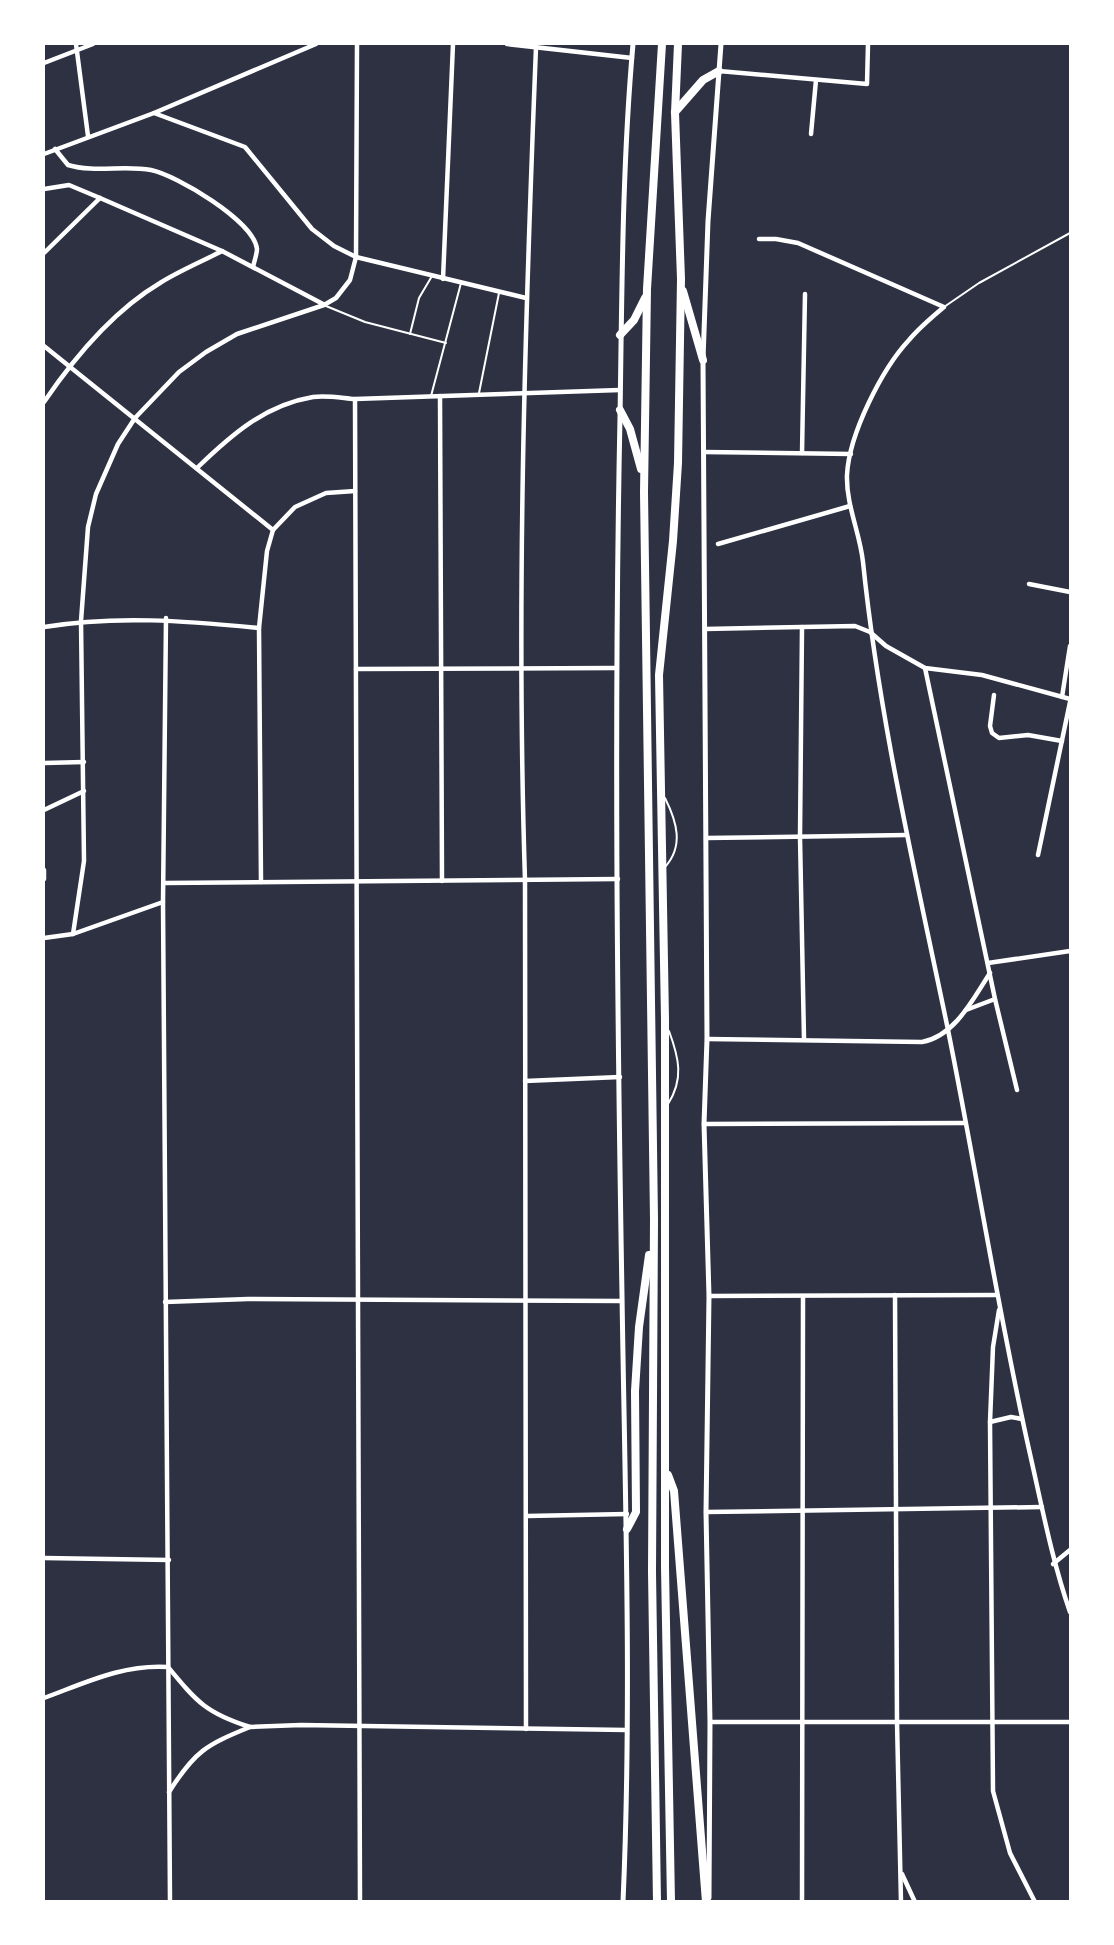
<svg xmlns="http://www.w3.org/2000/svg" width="1114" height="1945" font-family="Helvetica,sans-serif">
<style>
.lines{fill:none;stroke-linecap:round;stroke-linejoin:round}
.service{stroke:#fff;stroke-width:2}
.minor{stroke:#fff;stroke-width:4.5}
.tertiary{stroke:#fff;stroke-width:5}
.motorway{stroke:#fff;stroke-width:8}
</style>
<rect width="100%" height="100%" fill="#2d3142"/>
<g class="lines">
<g class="service">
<path d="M326,306L365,322L446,343"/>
<path d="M944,307L979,283L1070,233"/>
<path d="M410,334L419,298L432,276"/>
<path d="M479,393L499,293"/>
<path d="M431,396L461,283"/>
<path d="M665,798C677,822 684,846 665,867"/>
<path d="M668,1104C684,1079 679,1058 669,1031"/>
</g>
<g class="minor">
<path d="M76,44L88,136"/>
<path d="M507,44L632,58"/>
<path d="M44,63L93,44"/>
<path d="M719,71L867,84L868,44"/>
<path d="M154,113L245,147L312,229L334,246L356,257L526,298"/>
<path d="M811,134L816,80"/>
<path d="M55,149L68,165C94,173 124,165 151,170C176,175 254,221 257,249C257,254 254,262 253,267"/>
<path d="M44,154L154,113L316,44"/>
<path d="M44,189L69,185L100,198L222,251L323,304"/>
<path d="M759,239H776L798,243L944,307C932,317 919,328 909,340C882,369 849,434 847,475C846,505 860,533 863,562C879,718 915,871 947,1025C976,1168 998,1312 1030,1454C1042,1507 1052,1560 1070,1612"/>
<path d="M44,253L100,198"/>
<path d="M443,279L453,44"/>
<path d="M44,346L273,530"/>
<path d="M440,396L442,881"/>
<path d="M355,399L360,1902"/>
<path d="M44,402C74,358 113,311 160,283C179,271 201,262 222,251"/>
<path d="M704,452L851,454"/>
<path d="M802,453L805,294"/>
<path d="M197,468C231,435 265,405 313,397C326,395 342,398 355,399L620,390"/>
<path d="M718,544L850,506"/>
<path d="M1029,584L1070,592"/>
<path d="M166,618L163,902L170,1902"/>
<path d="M44,627C116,615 186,621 259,628"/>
<path d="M802,627L800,837L804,1039"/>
<path d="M705,629L855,626L870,632L886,646L925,668L982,675L1070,699"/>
<path d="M925,668L995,999L1017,1090"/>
<path d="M356,669L615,668"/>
<path d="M994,695L990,726L992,733L999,738L1028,735L1062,741"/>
<path d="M1062,697L1070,646"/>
<path d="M44,763L84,762"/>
<path d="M44,810L84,791"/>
<path d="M706,838L907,835"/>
<path d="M1038,855L1070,702"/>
<path d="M44,870V879"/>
<path d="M261,882L259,628L267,551L273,530L295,507L326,493L355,491"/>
<path d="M164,883L618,879"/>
<path d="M73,934L84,861L81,621L88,527L96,494L118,444L135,418L179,372L206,352L237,334L324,305L336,298L350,280L356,257L357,44"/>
<path d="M44,938L73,934L163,902"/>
<path d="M988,963L1070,951"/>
<path d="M966,1010L995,999"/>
<path d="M707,1039L922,1042C955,1036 973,999 990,973"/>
<path d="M525,1081L620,1077"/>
<path d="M704,1124L965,1123"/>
<path d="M895,1295L897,1722L901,1902"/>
<path d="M709,1296L997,1295"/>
<path d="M165,1302L248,1299L622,1301"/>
<path d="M999,1310L993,1347L990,1422L993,1791L1010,1853L1035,1902"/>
<path d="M990,1422L1011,1417L1022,1419"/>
<path d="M706,1512L1042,1507"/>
<path d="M527,1516L627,1514"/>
<path d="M44,1558L169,1560"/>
<path d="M1053,1564L1070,1550"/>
<path d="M44,1698C85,1683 123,1664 168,1667C197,1702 206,1713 250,1727C206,1745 195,1751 169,1792"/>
<path d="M710,1722H1070"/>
<path d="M250,1727L301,1725L627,1730"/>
<path d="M526,1729L525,880C516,602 525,324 536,47"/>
<path d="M902,1874L915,1902"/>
<path d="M802,1902L803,1297"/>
</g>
<g class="tertiary">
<path d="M709,1898L710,1722L706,1512L709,1296L704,1124L707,1039L703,360L708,221L721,44"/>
<path d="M623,1902C632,1699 625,1497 622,1295C617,1002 614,709 620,417C622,293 622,167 633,44"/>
</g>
<g class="motorway">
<path d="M675,112L703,80L719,71"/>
<path d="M683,291L703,360"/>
<path d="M620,335L634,320L645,298"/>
<path d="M620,410L630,429L641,469"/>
<path d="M668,1475L674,1491L706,1902"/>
<path d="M627,1529L636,1512L635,1391L639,1327L649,1255"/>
<path d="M657,1902L652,1572L654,1219L644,492L647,289L662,44"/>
<path d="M671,1902L665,1567V1020L659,675L673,541L678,463L681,279L675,113L678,44"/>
</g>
</g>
<rect width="1114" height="1945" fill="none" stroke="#ffffff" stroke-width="90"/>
</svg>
